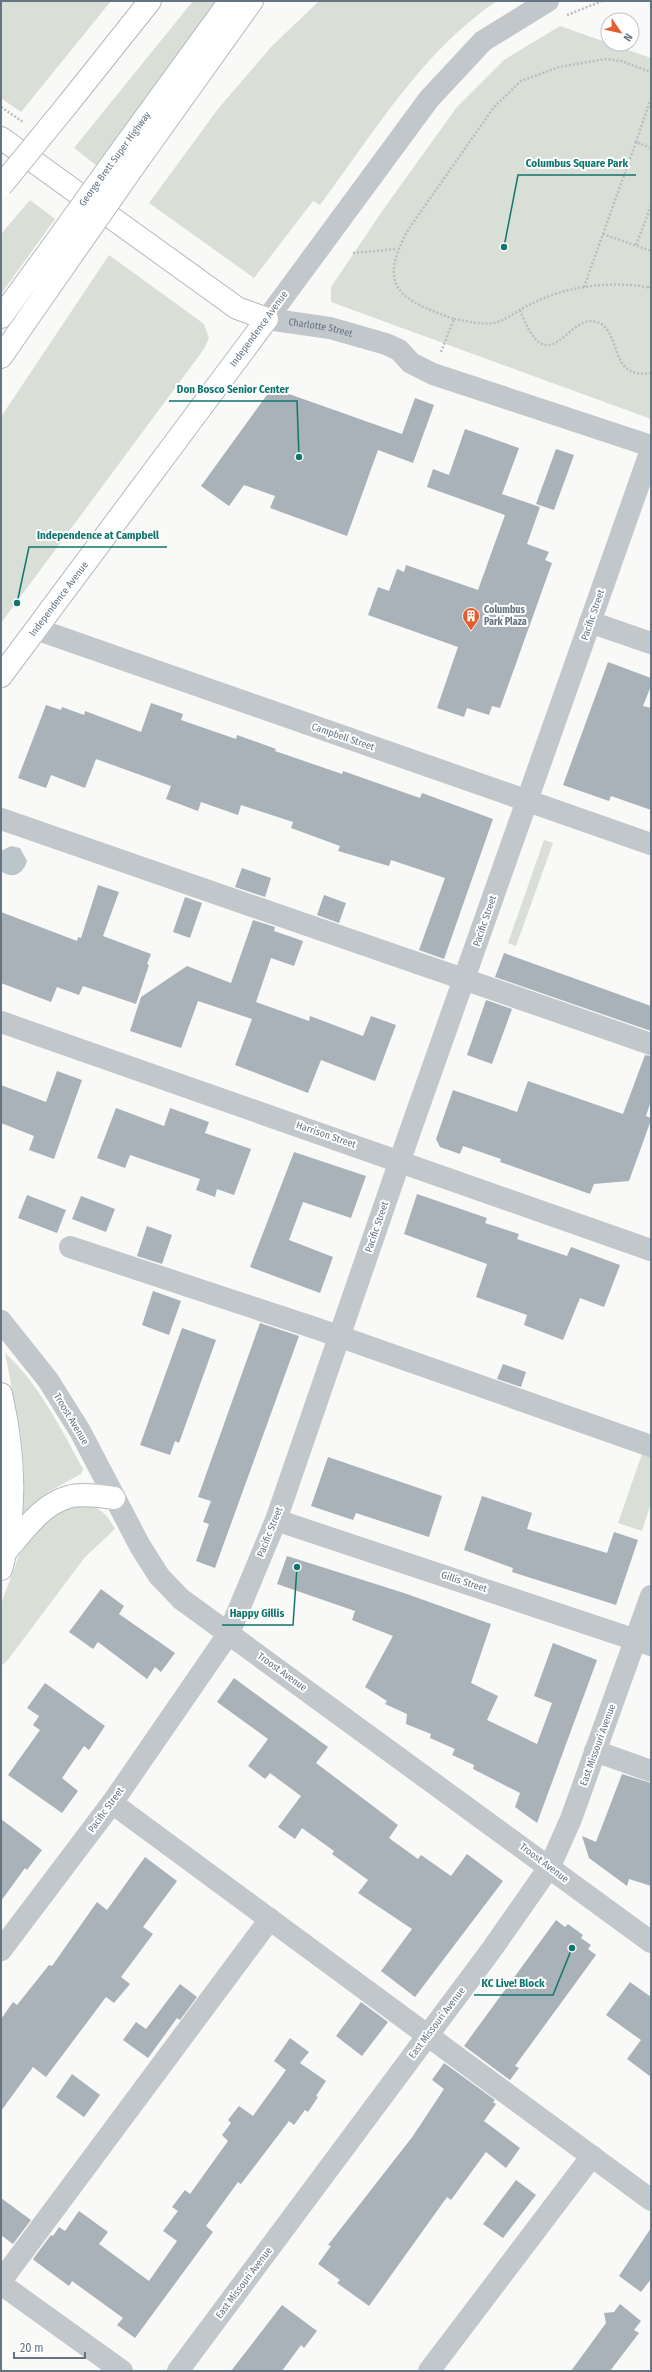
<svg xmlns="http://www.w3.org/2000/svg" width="652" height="2372" font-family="'Fira Sans Condensed',sans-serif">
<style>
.green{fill:#d9ded6}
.water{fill:#bbc6cb}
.building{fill:#a9b2b8}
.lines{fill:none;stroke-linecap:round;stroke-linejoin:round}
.major-casing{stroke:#b4b9bd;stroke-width:24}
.highway-casing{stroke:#b3b8bc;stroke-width:24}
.path{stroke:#babec1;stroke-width:2.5;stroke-dasharray:2 2;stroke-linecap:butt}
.minor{stroke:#c2c7cb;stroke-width:22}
.major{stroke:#fff;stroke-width:22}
.highway{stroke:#fff;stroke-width:22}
.highway-bridge-casing{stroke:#b3b8bc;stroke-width:24;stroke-linecap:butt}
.highway-bridge{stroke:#fff;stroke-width:22}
.labels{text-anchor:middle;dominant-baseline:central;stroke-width:4;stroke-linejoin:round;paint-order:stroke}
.street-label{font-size:10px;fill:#647482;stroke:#fff}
.poi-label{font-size:10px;font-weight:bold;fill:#647482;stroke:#fff;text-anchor:start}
.leader{fill:none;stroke:#0f766e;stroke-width:1.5}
.callout-dot{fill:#0f766e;stroke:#fff;stroke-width:1.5}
.callout-label{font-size:11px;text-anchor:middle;font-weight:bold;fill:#0f766e;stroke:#fff;stroke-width:4;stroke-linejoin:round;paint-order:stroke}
</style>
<rect width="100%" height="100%" fill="#f9f9f7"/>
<g class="green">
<path d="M1,1H111L21,112L1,98Z"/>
<path d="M193,1H219L96,165L74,148Z"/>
<path d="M319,1H497C423,50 373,134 320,205L313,201L254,278L149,203L218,109L271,47Z"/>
<path d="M560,26L651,58V419L331,302V287L385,207L457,107L504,60Z"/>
<path d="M30,200L55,219L1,294V234Z"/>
<path d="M109,255L204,324L209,338L204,349L1,623V417Z"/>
<path d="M544,840L553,843L516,946L508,943Z"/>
<path d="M5,1353C39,1384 61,1429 83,1469L81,1474L48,1492L23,1513L24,1467L21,1435Z"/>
<path d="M642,1454L651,1457V1503L642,1531L618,1523Z"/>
<path d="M82,1504C99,1506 107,1514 115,1529L85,1557L7,1661L1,1666V1604L19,1555L43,1521L69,1507Z"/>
</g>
<path class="water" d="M11,846L20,848L27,861C23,874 13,880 1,871V851Z"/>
<g class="building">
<path d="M272,388L402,434L415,398L434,405L413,463L378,450L347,536L270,508L275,496L244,485L229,506L201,486Z"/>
<path d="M465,429L519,448L502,494L540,507L527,544L549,552L545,560L552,563L500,708L492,706L489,715L467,708L464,717L437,708L458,647L368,615L378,587L389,591L397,569L404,572L406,565L478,590L505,515L427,487L433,469L449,475Z"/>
<path d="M556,449L574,455L554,510L536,504Z"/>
<path d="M608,662L651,678V686L643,706L651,708V810L611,796L609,801L563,785Z"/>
<path d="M151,703L183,714L181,720L236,739L237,735L276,749L275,751L342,774L343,771L420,798L422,793L493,819L444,959L419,950L445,878L391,860L389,866L338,851L340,846L291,828L293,822L241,805L238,815L201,802L198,811L166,799L171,786L96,759L85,788L51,775L46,788L18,778L46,705L61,710L62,707L84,715L85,711L141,732Z"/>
<path d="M242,868L271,878L265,897L235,887Z"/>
<path d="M98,885L119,892L103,936L151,954L147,964L149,965L136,1004L83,986L79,995L57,987L51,1002L1,983V912L77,941L78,937L81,938Z"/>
<path d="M324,895L346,903L339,923L317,915Z"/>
<path d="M185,897L202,903L190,938L173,932Z"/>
<path d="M253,920L275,927L274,931L303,941L294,966L271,958L256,1002L309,1021L310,1016L363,1036L371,1016L396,1025L375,1081L321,1060L308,1093L235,1065L252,1019L198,1001L181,1048L130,1031L141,997L187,966L231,983Z"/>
<path d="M504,953L651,1006V1031L495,977Z"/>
<path d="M486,1000L512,1009L492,1064L467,1055Z"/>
<path d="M645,1055L651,1056V1101L646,1116L651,1118V1120L629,1181L594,1184L590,1194L500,1162L501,1159L463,1146L460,1154L440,1147L436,1139L453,1090L517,1112L528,1081L623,1114Z"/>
<path d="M57,1071L82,1080L54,1159L29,1150L34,1136L1,1123V1085L46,1102Z"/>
<path d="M116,1108L164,1126L170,1108L209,1122L205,1133L251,1149L234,1195L217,1189L215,1197L196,1190L200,1179L130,1155L125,1168L97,1158Z"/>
<path d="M294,1152L366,1176L351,1218L303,1202L289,1240L333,1257L320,1293L250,1267Z"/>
<path d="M417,1194L487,1218L485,1223L519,1234L517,1239L567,1256L571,1247L620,1265L604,1307L580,1298L563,1340L524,1325L527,1315L476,1297L487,1264L404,1234Z"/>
<path d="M27,1195L66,1210L57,1233L18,1218Z"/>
<path d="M81,1196L115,1209L106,1232L72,1219Z"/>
<path d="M147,1226L172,1235L162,1264L137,1256Z"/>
<path d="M153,1291L181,1301L169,1335L142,1325Z"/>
<path d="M260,1323L299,1336L215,1568L196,1561L209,1524L203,1522L211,1501L198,1497Z"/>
<path d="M182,1328L216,1340L179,1443L175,1441L170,1455L140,1445Z"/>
<path d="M503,1364L526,1372L521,1387L497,1379Z"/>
<path d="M328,1457L442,1496L429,1537L356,1513L353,1520L311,1506Z"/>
<path d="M482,1496L532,1513L527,1529L607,1553L614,1532L638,1540L616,1605L512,1572L513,1568L464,1550Z"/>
<path d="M287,1556L404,1593L491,1624L471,1683L498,1696L487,1720L537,1744L552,1703L534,1696L553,1643L597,1660L537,1823L515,1807L520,1793L473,1769L474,1765L452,1755L455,1749L430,1738L431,1734L406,1724L407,1714L385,1704L387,1701L365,1687L393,1636L352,1620L355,1611L277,1584Z"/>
<path d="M101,1589L124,1606L119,1614L175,1653L161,1672L155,1667L147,1679L98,1642L93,1649L69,1632Z"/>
<path d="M234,1678L328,1747L316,1763L398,1825L389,1838L418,1859L421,1855L451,1876L467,1854L503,1881L415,1997L381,1971L412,1929L358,1893L368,1880L332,1854L334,1851L302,1828L295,1839L278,1827L301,1796L270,1773L265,1779L248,1766L268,1739L217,1702Z"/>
<path d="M45,1683L105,1726L89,1750L84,1746L62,1778L78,1791L62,1813L8,1775L40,1730L33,1725L39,1716L27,1708Z"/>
<path d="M622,1774L651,1783V1886L629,1879L627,1886L589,1858L582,1836L596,1842Z"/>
<path d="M1,1819L42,1850L27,1870L25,1868L1,1901Z"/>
<path d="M145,1857L177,1881L143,1927L153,1934L121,1977L130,1984L114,2003L106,1997L46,2077L33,2067L1,2111V2019L13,2002L17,2005L49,1965L52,1966L97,1902L107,1910Z"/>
<path d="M556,1920L565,1927L568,1924L583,1935L581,1938L591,1945L588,1949L596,1955L515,2066L519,2068L510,2080L464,2046Z"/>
<path d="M630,1982L651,1997V2077L627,2059L641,2040L606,2015Z"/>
<path d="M180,1984L197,1997L180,2020L177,2018L148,2058L123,2040L136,2022L146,2029Z"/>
<path d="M361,2002L388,2022L362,2056L336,2036Z"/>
<path d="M290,2038L309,2052L300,2063L326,2081L316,2096L318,2097L308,2112L305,2110L294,2125L289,2121L241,2184L238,2182L206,2226L213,2232L135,2338L117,2325L123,2318L72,2281L69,2286L35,2261L33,2259L51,2235L53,2236L59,2227L65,2231L79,2211L108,2232L99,2244L149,2281L177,2241L163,2231L178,2211L172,2207L185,2190L190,2194L228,2141L222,2135L231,2123L228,2120L239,2106L253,2116L286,2070L274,2061Z"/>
<path d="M444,2063L495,2100L493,2102L496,2104L484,2121L520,2148L506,2168L486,2152L451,2200L447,2197L369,2306L337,2283L340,2280L318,2264L331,2246L328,2245L413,2136L444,2089L432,2080Z"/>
<path d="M72,2074L100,2095L84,2117L56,2097Z"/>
<path d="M516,2180L536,2195L503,2238L483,2224Z"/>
<path d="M1,2198L31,2220L13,2244L1,2235Z"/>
<path d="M651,2228V2279L641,2292L619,2276Z"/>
<path d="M620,2304L641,2321L634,2330L639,2333L610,2371H571L606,2323L604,2313L614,2312Z"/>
<path d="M282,2305L317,2331L304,2348L301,2345L282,2371H231Z"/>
</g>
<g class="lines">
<defs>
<path id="major" d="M1,138L237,308L267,319L1,676"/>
<g id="highway">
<path d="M68,104L150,1"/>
<path d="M126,144L230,1"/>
<path d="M139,159L252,1"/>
<path d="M1,317L50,250"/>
<path d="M1,357L65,265"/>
<path d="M1,1394C14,1451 18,1512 1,1569"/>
<path d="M6,1551C24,1531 41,1505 68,1497C82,1493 100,1496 114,1498"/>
</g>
</defs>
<use href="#major" class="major-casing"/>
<use href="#highway" class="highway-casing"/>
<g class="path">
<path d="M567,15L602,1"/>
<path d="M1,107L23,122"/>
<path d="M636,142L651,98"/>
<path d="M603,234L651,251"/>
<path d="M636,245L651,206"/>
<path d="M353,253L397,249"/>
<path d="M584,287L636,142L651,148"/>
<path d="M649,288L651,282"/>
<path d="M520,310C549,387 567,312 597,322C623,331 607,380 651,373"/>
<path d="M454,319C467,321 480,325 493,323C506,321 519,309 531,304C566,286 613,280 651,288"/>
<path d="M441,352L454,319C401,300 376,288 408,230L494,107L521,81L559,67L606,59L621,61L651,72"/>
</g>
<g class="minor">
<path id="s1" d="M548,1L483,41L429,99L267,319L330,328L386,344L399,350L411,363L433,374L651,446"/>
<path d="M590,622L651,643"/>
<path d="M36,629L651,844"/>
<path d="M1,819L651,1044"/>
<path d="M1,1022L651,1250"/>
<path d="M70,1247L318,1329L651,1446"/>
<path d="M1,1321L48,1380L80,1431L140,1546L159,1576L181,1599L651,1942"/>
<path d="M276,1520L651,1645"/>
<path d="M595,1751L651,1771"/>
<path d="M112,1803L651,2200"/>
<path d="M1,1950L112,1803L229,1633L276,1520L407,1140L651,450"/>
<path d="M1,2281L270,1919"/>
<path d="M1,2284L122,2371"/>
<path d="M178,2371L492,1949L550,1866L571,1819L651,1596"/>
<path d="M429,2371L592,2156"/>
</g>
<use href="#major" class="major"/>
<use href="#highway" class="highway"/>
<defs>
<g id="highway-bridge">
<path d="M1,186L68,104"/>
<path d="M50,250L126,144"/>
<path d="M65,265L139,159"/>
</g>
</defs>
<use href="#highway-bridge" class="highway-bridge-casing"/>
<use href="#highway-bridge" class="highway-bridge"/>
</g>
<defs>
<symbol id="building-pin" viewBox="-11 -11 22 30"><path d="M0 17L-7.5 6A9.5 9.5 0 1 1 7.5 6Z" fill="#e35e2e" stroke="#fff"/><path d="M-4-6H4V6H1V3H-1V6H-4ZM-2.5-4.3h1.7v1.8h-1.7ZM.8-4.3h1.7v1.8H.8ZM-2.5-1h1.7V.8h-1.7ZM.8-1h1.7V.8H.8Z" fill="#fff"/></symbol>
</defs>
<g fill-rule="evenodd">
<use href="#building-pin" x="461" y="606" width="20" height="27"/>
</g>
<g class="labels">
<g class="street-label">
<text transform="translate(115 159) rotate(-54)">George Brett Super Highway</text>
<text stroke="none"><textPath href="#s1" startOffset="483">Charlotte Street</textPath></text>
<text transform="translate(259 329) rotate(-54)">Independence Avenue</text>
<text transform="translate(59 599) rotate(-53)">Independence Avenue</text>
<text transform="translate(593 615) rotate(-71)">Pacific Street</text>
<text transform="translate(343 737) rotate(19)">Campbell Street</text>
<text transform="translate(485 921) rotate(-71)">Pacific Street</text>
<text transform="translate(326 1135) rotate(19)">Harrison Street</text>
<text transform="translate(377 1227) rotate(-71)">Pacific Street</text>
<text transform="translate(71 1419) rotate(59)">Troost Avenue</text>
<text transform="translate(270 1532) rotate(-68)">Pacific Street</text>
<text transform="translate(464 1582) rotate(18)">Gillis Street</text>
<text transform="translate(282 1672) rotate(36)">Troost Avenue</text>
<text transform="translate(598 1745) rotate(-70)">East Missouri Avenue</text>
<text transform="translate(106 1810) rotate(-54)">Pacific Street</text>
<text transform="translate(544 1863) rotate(37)">Troost Avenue</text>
<text transform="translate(437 2023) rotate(-53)">East Missouri Avenue</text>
<text transform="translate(244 2283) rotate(-53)">East Missouri Avenue</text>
</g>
<g class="poi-label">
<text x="484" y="610">Columbus<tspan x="484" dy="12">Park Plaza</tspan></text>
</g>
</g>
<path class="leader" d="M504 247L518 175H636M299 457L297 401H169M17 603L29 547H167M297 1567L293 1625H222M572 1948L553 1995H474"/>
<g class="callout-dot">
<circle cx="504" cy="247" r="4"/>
<circle cx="299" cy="457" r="4"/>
<circle cx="17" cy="603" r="4"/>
<circle cx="297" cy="1567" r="4"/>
<circle cx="572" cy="1948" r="4"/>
</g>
<g class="callout-label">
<text x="577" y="167">Columbus Square Park</text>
<text x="233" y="393">Don Bosco Senior Center</text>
<text x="98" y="539">Independence at Campbell</text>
<text x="257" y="1617">Happy Gillis</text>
<text x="513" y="1987">KC Live! Block</text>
</g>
<rect width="652" height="2372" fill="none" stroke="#647482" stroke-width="4"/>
<g transform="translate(620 32) rotate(124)"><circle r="19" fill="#ffffff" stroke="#c1c7cd"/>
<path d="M0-3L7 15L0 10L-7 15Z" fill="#e35e2e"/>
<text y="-6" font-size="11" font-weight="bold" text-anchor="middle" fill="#647482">N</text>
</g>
<path d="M14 2352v6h71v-6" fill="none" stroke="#647482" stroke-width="2"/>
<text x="20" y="2352" font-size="12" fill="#647482" stroke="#ffffff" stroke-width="3" paint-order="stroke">20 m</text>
</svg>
